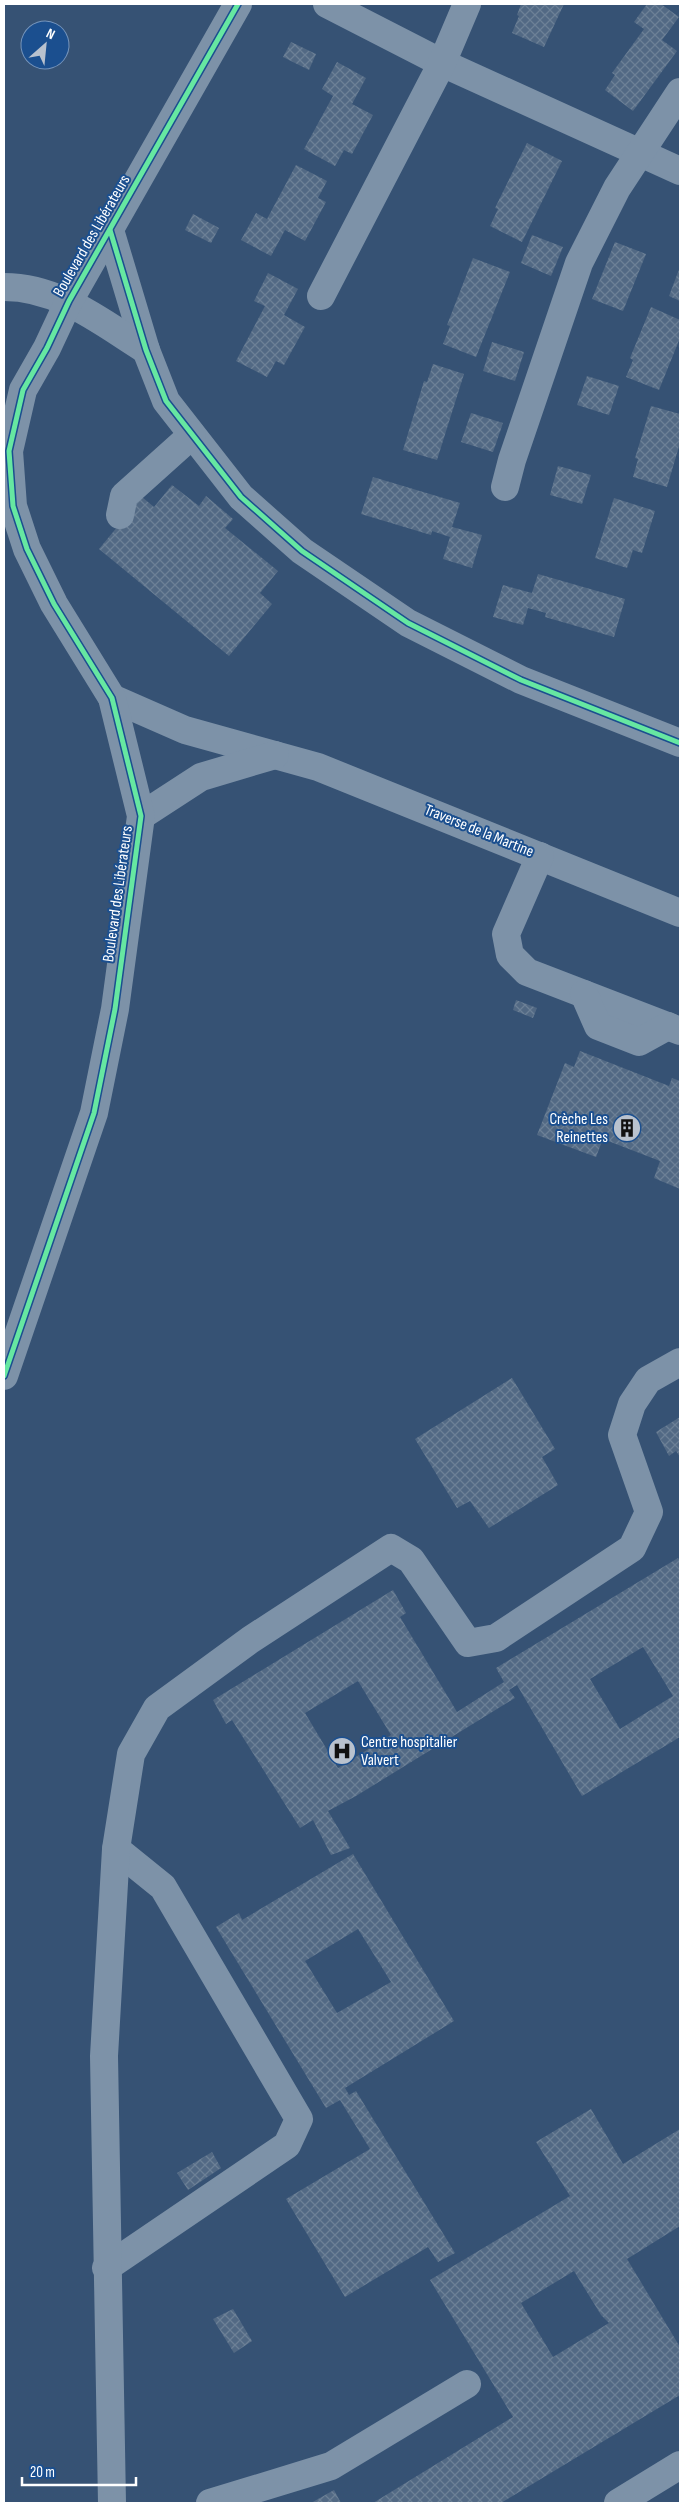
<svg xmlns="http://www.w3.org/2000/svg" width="684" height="2507" font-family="'Sofia Sans Condensed',sans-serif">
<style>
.building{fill:url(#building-cross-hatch);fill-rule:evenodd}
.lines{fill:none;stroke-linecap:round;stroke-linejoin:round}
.minor{stroke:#7d92a8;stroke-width:28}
.cycleway-casing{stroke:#1b4f8f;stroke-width:8}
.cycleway{stroke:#66e7a1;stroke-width:5}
.labels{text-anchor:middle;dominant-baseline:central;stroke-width:4;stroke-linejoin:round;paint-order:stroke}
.street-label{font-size:16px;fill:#fff;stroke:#1b4f8f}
.poi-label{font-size:16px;fill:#fff;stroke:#1b4f8f;text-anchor:end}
</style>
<defs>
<pattern id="building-cross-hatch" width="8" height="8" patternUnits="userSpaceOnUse" patternTransform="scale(1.25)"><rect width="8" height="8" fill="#526984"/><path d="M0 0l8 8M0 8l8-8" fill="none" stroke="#6c8096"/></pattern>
</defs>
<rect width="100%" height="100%" fill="#365274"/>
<g class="building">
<path d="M521,4H564L544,47L512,33L519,16L517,15Z"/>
<path d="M647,4H661L679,17L662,40L677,51L633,111L605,90L615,75L612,73L644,29L634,22Z"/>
<path d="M291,42L316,54L309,70L283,57Z"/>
<path d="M337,62L366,78L352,104L373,115L352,154L344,150L335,166L304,149L333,96L322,89Z"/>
<path d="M527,143L562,161L522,242L490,226L498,209L495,208Z"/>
<path d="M296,165L327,181L318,198L326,202L305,241L285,230L271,256L241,240L256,213L267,219Z"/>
<path d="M193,214L219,228L211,243L185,230Z"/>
<path d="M532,235L563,247L551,276L521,263Z"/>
<path d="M615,242L646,254L623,311L592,299Z"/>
<path d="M473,258L510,272L476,357L443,344L450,326L447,325Z"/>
<path d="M680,267V301L669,296Z"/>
<path d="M268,273L298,289L284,315L305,327L284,365L276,361L267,377L236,361L265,306L254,301Z"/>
<path d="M651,307L680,320V338L659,390L626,377L633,360L630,358Z"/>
<path d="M492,342L524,352L515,381L483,371Z"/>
<path d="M433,364L464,374L437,460L403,450L424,381L427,382Z"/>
<path d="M587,376L619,386L609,415L577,405Z"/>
<path d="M651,406L680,414V443L667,487L633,477L638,459L635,458Z"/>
<path d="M471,413L503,423L493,452L461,442Z"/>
<path d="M558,466L591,475L582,504L550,495Z"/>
<path d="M373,477L460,503L452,527L482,535L472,568L443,559L450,537L432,531L431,535L361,514Z"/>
<path d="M172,485L199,506L206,496L233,519L225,528L278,571L260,593L272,604L229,656L99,549L142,497L154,507Z"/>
<path d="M614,498L655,511L642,553L633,550L627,568L595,558Z"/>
<path d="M538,574L625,599L614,637L545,617L546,613L528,608L523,625L493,617L503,585L532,593Z"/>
<path d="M516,1000L537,1008L533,1018L513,1010Z"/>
<path d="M580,1051L669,1086L672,1078L680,1081V1189L654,1178L660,1161L603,1139L596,1157L537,1135L565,1063L574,1067Z"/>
<path d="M512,1378L555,1449L542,1457L558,1485L489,1528L470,1501L457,1508L415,1439Z"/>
<path d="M680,1417V1457L676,1451L669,1456L656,1432Z"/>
<path d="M678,1558L680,1562V1737L582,1796L517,1685L509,1690L515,1698L356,1796L328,1811L350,1848L331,1855L313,1820L300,1828L232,1720L226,1724L213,1700L393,1590L406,1613L400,1617L457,1712L504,1682L496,1668ZM643,1647L673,1696L620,1729L590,1679ZM358,1681L391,1735L338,1768L305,1713Z"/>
<path d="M353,1854L454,2021L345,2088L349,2095L356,2091L455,2253L438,2262L428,2247L345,2297L286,2199L370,2149L340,2100L326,2108L216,1927L239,1913L242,1920ZM358,1929L391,1982L337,2013L305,1961Z"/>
<path d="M591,2109L623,2164L680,2129V2226L627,2259L680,2347V2395L501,2503H373L513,2417L430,2280L570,2196L536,2142ZM574,2271L601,2315L609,2323L553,2357L521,2303Z"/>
<path d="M212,2152L221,2168L188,2190L177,2173Z"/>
<path d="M233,2309L252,2341L234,2353L213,2319Z"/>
<path d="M334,2490L341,2503H311Z"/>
</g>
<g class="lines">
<g class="minor">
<path d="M327,4L442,63L680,171"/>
<path d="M110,230L146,350L166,401L241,497L302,551L408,623L521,680L680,743"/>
<path d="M4,287C59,287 101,322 146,350"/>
<path d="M321,296L442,63L467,4"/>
<path d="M505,487L512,460L579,263L617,188L680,92"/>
<path d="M120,515L124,496L192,435"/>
<path d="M112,698L185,730L318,767L680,913"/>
<path d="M141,816L201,777L275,755"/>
<path d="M540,856L506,934L510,955L527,972L680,1031"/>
<path d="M584,994L598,1026L639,1042L668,1026"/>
<path d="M4,1376L94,1113L115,1009L141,816L112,698L54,604L27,549L13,506L9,451L23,390L47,348L69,301L238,4"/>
<path d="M106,2268L287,2145L299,2119L163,1887L116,1849"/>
<path d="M112,2503L104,2056L116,1849L131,1754L157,1708L250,1640L391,1548L411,1560L468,1643L496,1638L632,1548L649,1512L622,1435L632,1404L648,1380L680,1362"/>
<path d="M210,2503L331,2466L467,2384"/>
<path d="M618,2503L680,2465"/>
</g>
<defs>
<g id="cycleway">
<path d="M110,230L146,350L166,401L241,497L302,551L408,623L521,680L680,743"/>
<path d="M4,1376L94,1113L115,1009L141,816L112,698L54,604L27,549L13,506L9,451L23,390L47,348L69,301L238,4"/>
</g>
</defs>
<use href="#cycleway" class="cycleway-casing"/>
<use href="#cycleway" class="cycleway"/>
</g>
<defs>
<symbol id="building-disc" viewBox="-11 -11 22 22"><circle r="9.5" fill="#b9c2ce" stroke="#1b4f8f"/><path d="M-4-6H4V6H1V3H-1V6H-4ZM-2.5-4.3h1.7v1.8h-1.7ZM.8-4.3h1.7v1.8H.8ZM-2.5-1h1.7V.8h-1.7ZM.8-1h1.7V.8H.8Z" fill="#111"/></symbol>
<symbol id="hospital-disc" viewBox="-11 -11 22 22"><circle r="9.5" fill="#b9c2ce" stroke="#1b4f8f"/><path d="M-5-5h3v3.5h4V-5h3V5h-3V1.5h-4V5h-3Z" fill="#111"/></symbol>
</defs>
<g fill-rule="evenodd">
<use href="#building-disc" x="611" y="1112" width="32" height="32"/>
<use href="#hospital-disc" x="326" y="1735" width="32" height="32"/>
</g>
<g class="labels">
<g class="street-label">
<text transform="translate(92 236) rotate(-60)">Boulevard des Libérateurs</text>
<text transform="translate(479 831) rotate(22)">Traverse de la Martine</text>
<text transform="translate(118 894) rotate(-82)">Boulevard des Libérateurs</text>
</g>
<g class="poi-label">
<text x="608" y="1119">Crèche Les<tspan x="608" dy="18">Reinettes</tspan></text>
<text x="361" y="1742" text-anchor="start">Centre hospitalier<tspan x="361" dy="18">Valvert</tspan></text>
</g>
</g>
<rect width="684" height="2507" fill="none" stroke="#ffffff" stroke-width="10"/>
<g transform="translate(45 45) rotate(27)"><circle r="24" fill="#1b4f8f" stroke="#7695bc"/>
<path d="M0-4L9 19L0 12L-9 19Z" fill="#b9c2ce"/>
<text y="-8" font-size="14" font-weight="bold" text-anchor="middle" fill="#ffffff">N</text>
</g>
<path d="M22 2477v8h114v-8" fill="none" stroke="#ffffff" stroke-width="2.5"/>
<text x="30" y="2477" font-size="15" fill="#ffffff" stroke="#1b4f8f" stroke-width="4" paint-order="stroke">20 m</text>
</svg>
